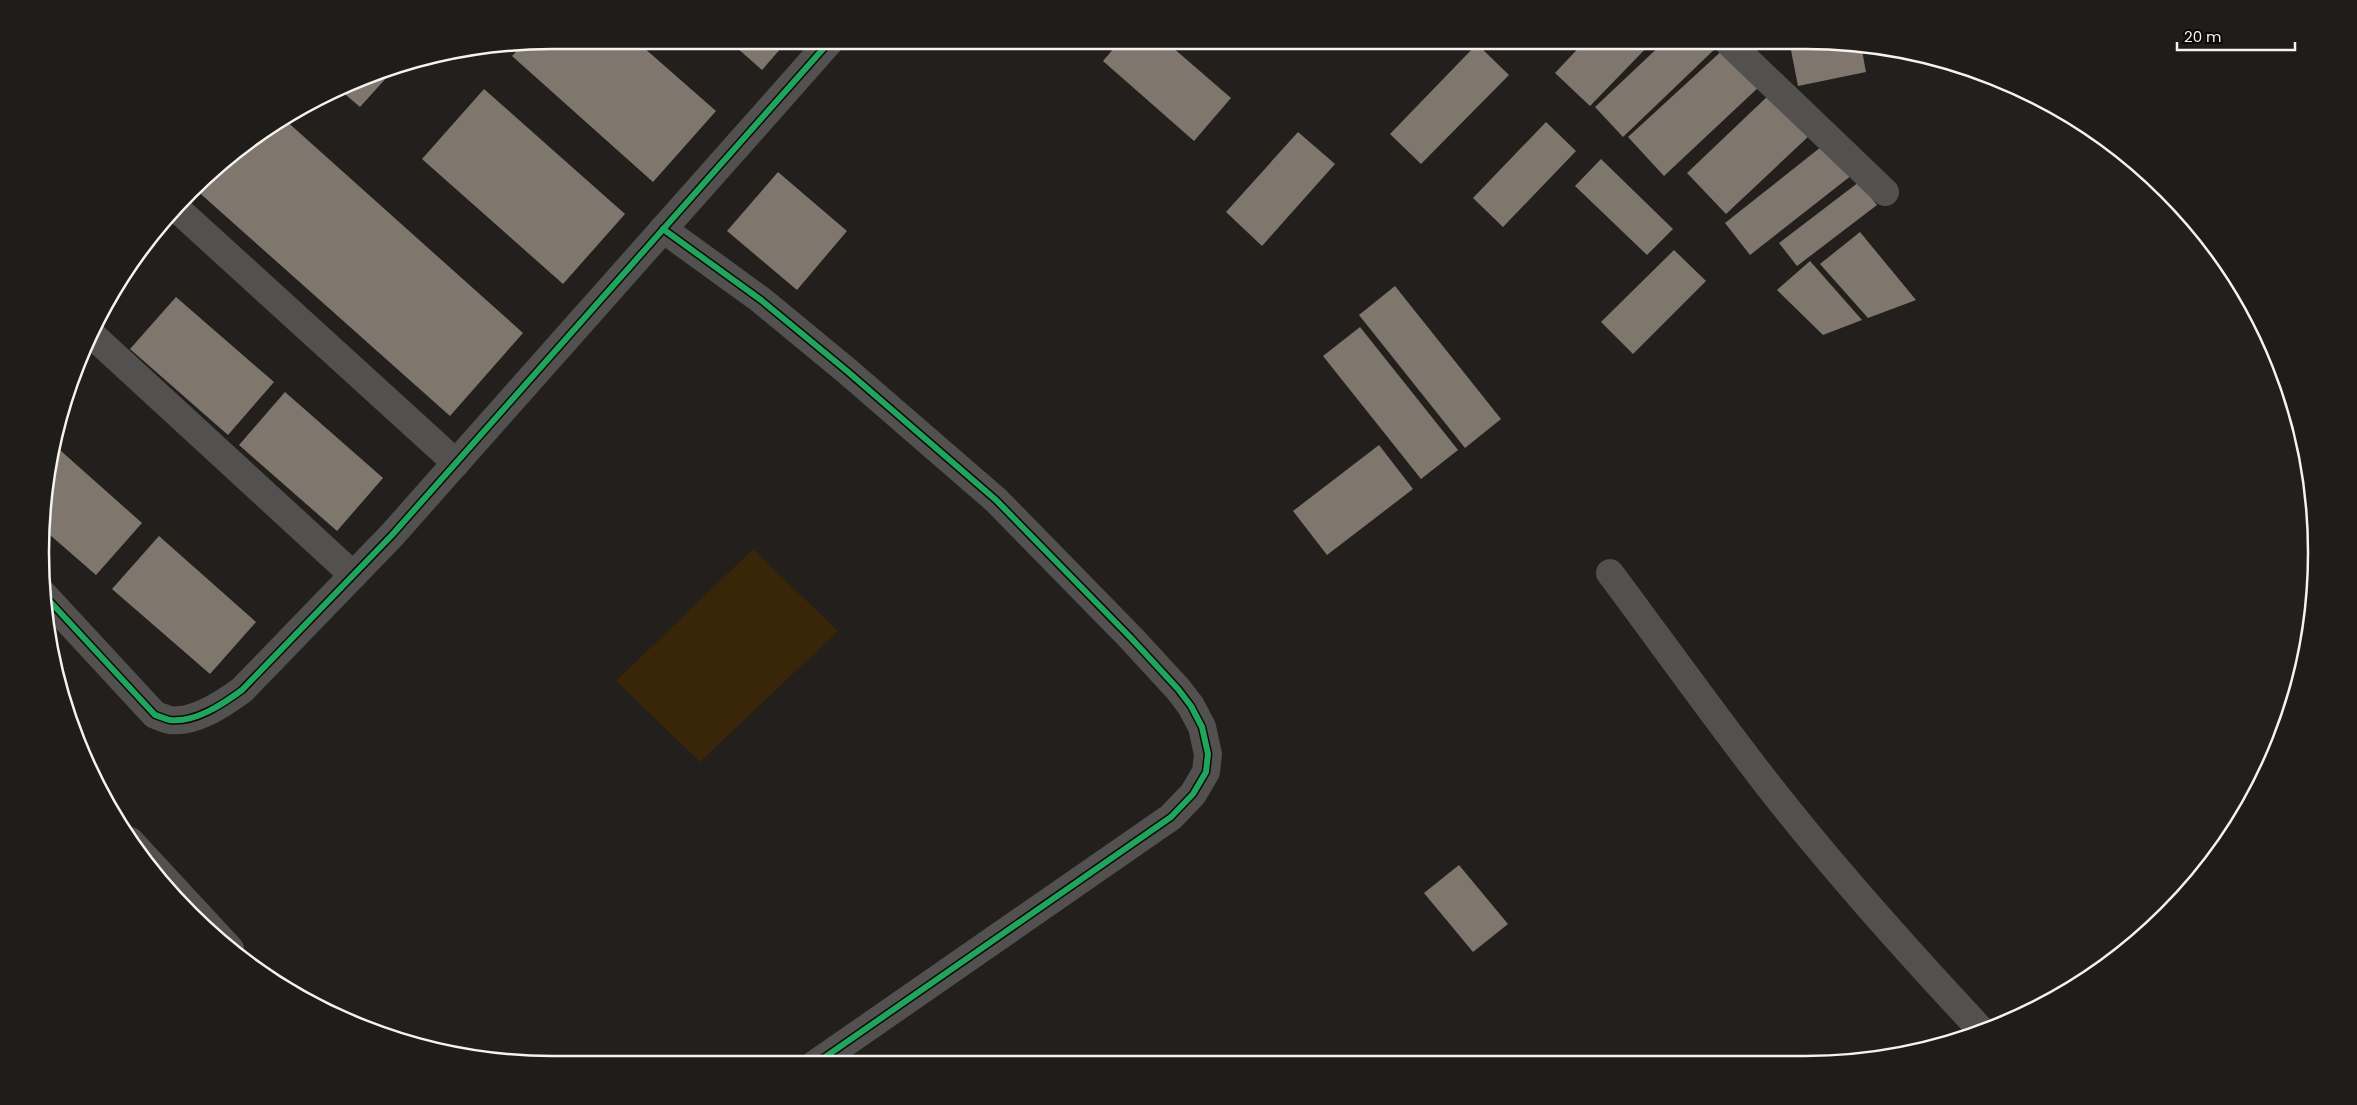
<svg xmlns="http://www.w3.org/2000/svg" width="2357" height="1105" font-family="Poppins,sans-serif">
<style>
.green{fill:#392507}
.building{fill:#7f776e}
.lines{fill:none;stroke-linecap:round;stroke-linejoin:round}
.minor{stroke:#525150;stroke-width:28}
.cycleway-casing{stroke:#0c0a07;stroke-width:9}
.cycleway{stroke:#20a55d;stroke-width:6}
.rim{fill:none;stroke:#f6f3ef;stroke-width:2.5}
</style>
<rect width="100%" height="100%" fill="#221f1c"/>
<path class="green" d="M753,549L838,631L700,762L616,681Z"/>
<g class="building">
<path d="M552,40H635L716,111L653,182L512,56L524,43Z"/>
<path d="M728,40H788L762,70Z"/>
<path d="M1121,40H1164L1231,98L1194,141L1103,61Z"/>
<path d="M1586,40H1654L1590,106L1555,73Z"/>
<path d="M1666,40H1714L1719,45L1623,137L1595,107Z"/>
<path d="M1789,40L1861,45L1866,72L1798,86Z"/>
<path d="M1477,44L1509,75L1421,164L1390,134Z"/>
<path d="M1726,47L1761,85L1664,176L1628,137Z"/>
<path d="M398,65L360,107L339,89L387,67Z"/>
<path d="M484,89L625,214L563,284L422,159Z"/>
<path d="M1771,93L1810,135L1726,214L1687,173Z"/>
<path d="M283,118L523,333L450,416L194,188L215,167Z"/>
<path d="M1546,122L1576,151L1503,227L1473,198Z"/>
<path d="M1298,132L1335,164L1262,246L1226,212Z"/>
<path d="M1826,143L1852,175L1750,255L1725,223Z"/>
<path d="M1601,159L1673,229L1647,255L1575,186Z"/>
<path d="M778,172L847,231L797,290L727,231Z"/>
<path d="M1859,182L1877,205L1797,266L1779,243Z"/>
<path d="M1860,232L1916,300L1868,318L1820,264Z"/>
<path d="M1674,250L1706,281L1633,354L1601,322Z"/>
<path d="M1810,261L1862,320L1823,335L1777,290Z"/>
<path d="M1395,286L1501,419L1465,448L1359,315Z"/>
<path d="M176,297L274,382L228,435L130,349Z"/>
<path d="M1360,327L1458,450L1421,479L1323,356Z"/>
<path d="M285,392L383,478L337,531L239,445Z"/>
<path d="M52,443L142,523L96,575L42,528Z"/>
<path d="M1379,445L1413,489L1327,555L1293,511Z"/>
<path d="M159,536L256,622L210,674L112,589Z"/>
<path d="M1459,865L1508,924L1473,952L1424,893Z"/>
</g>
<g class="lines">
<g class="minor">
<path d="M1726,40L1885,192"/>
<path d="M175,207L456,463"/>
<path d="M663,229L761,300L847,371L996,500L1131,638L1178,689L1191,706L1202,727L1208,754L1206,772L1193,794L1171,817L815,1064"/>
<path d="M91,334L353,575"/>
<path d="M1610,573C1663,644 1714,716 1768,785C1835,871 1908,952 1982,1031"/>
<path d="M44,595L155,715C159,716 165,719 170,720C195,723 223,704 242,690L392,535L831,40"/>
<path d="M130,841L230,949"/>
</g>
<defs>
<g id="cycleway">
<path d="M663,229L761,300L847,371L996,500L1131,638L1178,689L1191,706L1202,727L1208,754L1206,772L1193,794L1171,817L815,1064"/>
<path d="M44,595L155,715C159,716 165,719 170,720C195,723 223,704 242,690L392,535L831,40"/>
</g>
</defs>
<use href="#cycleway" class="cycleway-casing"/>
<use href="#cycleway" class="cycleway"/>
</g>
<path d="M0 0H2357V1105H0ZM552 49H1805A503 503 0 0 1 2308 552V553A503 503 0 0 1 1805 1056H552A503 503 0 0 1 49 553V552A503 503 0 0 1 552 49Z" fill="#1f1d1a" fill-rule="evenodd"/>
<path class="rim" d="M552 49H1805A503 503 0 0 1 2308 552V553A503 503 0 0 1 1805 1056H552A503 503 0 0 1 49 553V552A503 503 0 0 1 552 49Z"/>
<path d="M2177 42v8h118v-8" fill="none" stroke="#f6f3ef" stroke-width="2.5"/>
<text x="2184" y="42" font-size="15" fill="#f6f3ef" stroke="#0c0a07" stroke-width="4" paint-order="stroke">20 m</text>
</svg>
